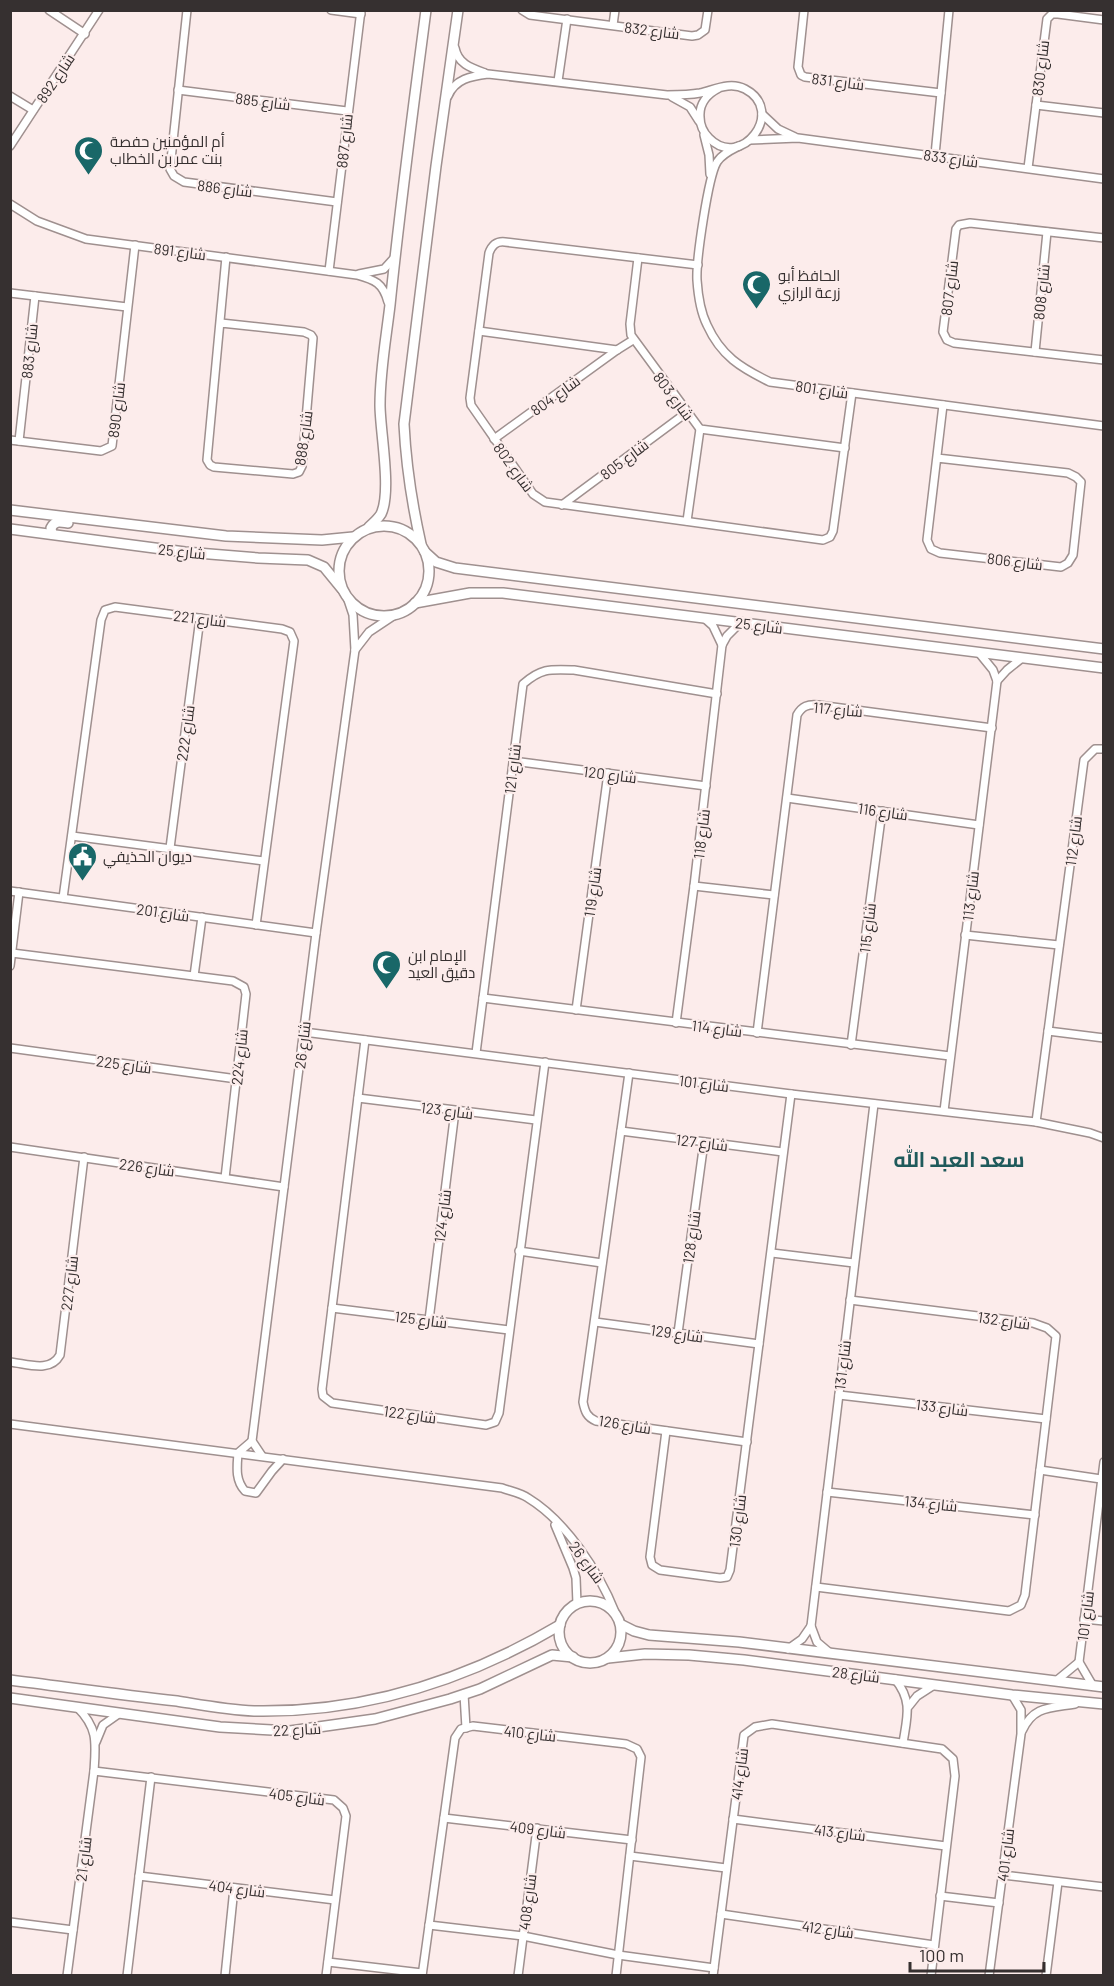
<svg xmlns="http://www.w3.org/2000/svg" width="1114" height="1986" font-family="Barlow,Cairo,sans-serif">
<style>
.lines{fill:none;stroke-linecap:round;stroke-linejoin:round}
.minor-casing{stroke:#9f908f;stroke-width:10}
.tertiary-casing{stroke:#9f908f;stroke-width:12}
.minor{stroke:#fff;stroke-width:7}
.tertiary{stroke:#fff;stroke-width:9}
.labels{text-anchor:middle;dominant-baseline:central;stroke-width:4.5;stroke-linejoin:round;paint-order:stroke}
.street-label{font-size:15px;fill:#363030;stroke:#fceceb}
.poi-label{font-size:15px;fill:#363030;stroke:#fceceb;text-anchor:start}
.district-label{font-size:21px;font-weight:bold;fill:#1f5a5b;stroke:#fceceb}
</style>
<rect width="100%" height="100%" fill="#fceceb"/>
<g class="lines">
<defs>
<g id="minor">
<path d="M49,10L85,34"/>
<path d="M187,10L170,169L174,176L184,182L337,202"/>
<path d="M331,10L361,14"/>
<path d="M522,10L530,15L692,36L698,35L705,30L708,10"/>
<path d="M804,10L798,67L801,75L805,77L941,93"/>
<path d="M613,25L615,10"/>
<path d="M455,48C458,64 471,68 485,73"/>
<path d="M558,81L567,19"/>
<path d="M178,90L347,111"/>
<path d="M10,96L33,110"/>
<path d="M448,96C455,79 471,76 488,74L667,95C678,95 689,95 700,93C714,90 730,81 745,89C787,111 741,171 709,138C703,132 700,125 700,117C699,104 707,94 719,88"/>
<path d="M672,97L690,107L699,121"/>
<path d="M1036,105L1104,113"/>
<path d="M762,114L778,129L795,137"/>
<path d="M704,135L709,155L710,174"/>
<path d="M750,140L798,138L1104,179"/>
<path d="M10,146L99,10"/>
<path d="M739,146C731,150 722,154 717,162C708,177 696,261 697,280C698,295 700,311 707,325C721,356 741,368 770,382L1104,426"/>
<path d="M935,155L949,10"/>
<path d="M1028,168L1047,19L1052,14H1058L1104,20"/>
<path d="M10,204L37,221L86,239L357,275C375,280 383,283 388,302"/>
<path d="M1104,238L970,223L959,225L956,229L943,332L947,340L954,343L1104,360"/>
<path d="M638,258L630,324L631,335L700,429L845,448"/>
<path d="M698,265L505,242C496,241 492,245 489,253L470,398L471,405L533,494L545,502L823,540L830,537L833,531L852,393"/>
<path d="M329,271L361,10"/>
<path d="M359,274L384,269L394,258"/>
<path d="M10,293L127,307"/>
<path d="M221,323L304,332L311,335L313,338L302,466L299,472L293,474L214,467L210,465L207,460L226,257"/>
<path d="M479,331L617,350"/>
<path d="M1035,352L1047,232"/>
<path d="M494,439L617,350L633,340"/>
<path d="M10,440L101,451L112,446L135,245"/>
<path d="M19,441L35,296"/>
<path d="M937,458L1068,473L1076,477L1081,482L1073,555L1068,563L1061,567L940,553L931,549L927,540L943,405"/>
<path d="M562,505L686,413"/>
<path d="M687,521L700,429"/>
<path d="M704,618L713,626L722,645"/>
<path d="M355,650L369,632L396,614"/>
<path d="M997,681L1007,670L1022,658"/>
<path d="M513,761L706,786"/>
<path d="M787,798L979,825"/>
<path d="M72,836L264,861"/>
<path d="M170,848L200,618"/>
<path d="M694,886L774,895"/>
<path d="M10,891L316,933"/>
<path d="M63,898L101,620L105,610L115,607L282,629L290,632L294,641L256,925"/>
<path d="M965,935L1059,945"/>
<path d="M12,953L233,981L244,987L246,994L225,1178"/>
<path d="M10,966L19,892"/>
<path d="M194,976L202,917"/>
<path d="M483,998L950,1056"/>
<path d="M576,1010L608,773"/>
<path d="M676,1023L694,886L722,645L727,636L740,623"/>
<path d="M1048,1031L1104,1038"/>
<path d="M304,1032L791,1094L1036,1122L1090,1133L1104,1138"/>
<path d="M757,1033L797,715C802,706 808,704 818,705L992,728"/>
<path d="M365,1040L322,1389L323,1396L332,1403L486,1425L495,1422L499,1413L545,1062"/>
<path d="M851,1045L882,811"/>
<path d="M10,1048L237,1079"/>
<path d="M476,1053L523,684C541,668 550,669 574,670L717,694"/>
<path d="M629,1073L583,1402C585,1412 587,1417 596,1421L747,1442"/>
<path d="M358,1098L536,1120"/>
<path d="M944,1111L997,681L993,670L980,654"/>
<path d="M1036,1122L1084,760L1095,749H1104"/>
<path d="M621,1131L783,1152"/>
<path d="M10,1147L284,1187"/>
<path d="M519,1251L602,1263"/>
<path d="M772,1253L854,1263"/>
<path d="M332,1308L509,1330"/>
<path d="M429,1320L455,1111"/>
<path d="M595,1322L759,1344"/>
<path d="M678,1333L704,1142"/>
<path d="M10,1362C28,1364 50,1373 60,1355L84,1157"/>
<path d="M839,1395L1046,1419"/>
<path d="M10,1424L502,1488C510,1491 521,1493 528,1498C566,1521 599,1572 615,1612"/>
<path d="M666,1431L650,1557L652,1565L660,1570L720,1578L727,1577L730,1570L791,1094"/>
<path d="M252,1441L238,1453C237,1467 235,1480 245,1491L256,1493L272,1471L283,1459"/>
<path d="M262,1456L252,1441L316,933L355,650L353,615L347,597"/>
<path d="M1040,1470L1101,1479"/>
<path d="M827,1492L1035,1515"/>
<path d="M555,1525L573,1568L576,1578L577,1604"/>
<path d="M816,1587L1009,1611L1021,1605L1025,1595L1056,1336L1047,1328L1033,1323L850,1300"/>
<path d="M1084,1619L1104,1621"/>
<path d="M811,1626L817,1642L830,1653"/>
<path d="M788,1649L802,1639L811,1626L874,1104"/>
<path d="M895,1679C913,1701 907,1717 903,1743"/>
<path d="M1056,1681L1079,1662"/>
<path d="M1093,1686L1079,1662L1104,1462"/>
<path d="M464,1694L466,1728"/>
<path d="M909,1706L917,1696L934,1685"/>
<path d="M1022,1731C1033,1706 1050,1708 1075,1704"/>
<path d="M96,1742L103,1725L120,1713"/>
<path d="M94,1771L334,1800L343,1808L346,1816L326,1976"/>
<path d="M444,1818L632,1840"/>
<path d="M733,1819L946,1846"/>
<path d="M630,1856L726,1868"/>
<path d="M1003,1875L1104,1887"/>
<path d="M139,1876L335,1900"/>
<path d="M940,1896L999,1903"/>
<path d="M721,1914L934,1945"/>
<path d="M10,1922L73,1930"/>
<path d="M429,1925L523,1936L618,1955L714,1968"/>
<path d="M328,1962L422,1973"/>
<path d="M67,1976L94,1771C96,1742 98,1728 77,1707"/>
<path d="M127,1976L151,1777"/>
<path d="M225,1976L234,1888"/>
<path d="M422,1976L455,1738L461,1729L473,1726L626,1744L637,1749L641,1757L616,1976"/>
<path d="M518,1976L537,1828"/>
<path d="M713,1976L744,1735L755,1727L772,1724L942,1749L953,1759L955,1776L931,1976"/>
<path d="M989,1976L1021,1734V1710L1012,1695"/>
<path d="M1046,1976L1058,1882"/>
</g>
<g id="tertiary">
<path d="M10,510L226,536L322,540L353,537"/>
<circle cx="384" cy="571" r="45"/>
<path d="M369,527C373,523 378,519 381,514C392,492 380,431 380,405C380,371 386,339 390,305C400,206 413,109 426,10"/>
<path d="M10,529L185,552L258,558L308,560L324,567L342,589"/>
<path d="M52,534L51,528C55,520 60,522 68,523"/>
<path d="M421,544C412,504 406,465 404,424L436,166L458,10"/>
<path d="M425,552L436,562L455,568L1104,649"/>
<path d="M415,603L470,593H503L1104,668"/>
<circle cx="590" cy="1632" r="31"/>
<path d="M622,1625L634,1631L649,1635L739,1642L1104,1687"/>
<path d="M608,1658L645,1654L689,1655L744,1660L1012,1695L1104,1704"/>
<path d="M10,1680C66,1687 121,1695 177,1701C202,1705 228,1710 254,1711C364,1713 465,1681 560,1625"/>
<path d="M10,1698L220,1727L290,1731L375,1719L450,1699L480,1689L552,1655L573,1657"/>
</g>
</defs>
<use href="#minor" class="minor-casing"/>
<use href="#tertiary" class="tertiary-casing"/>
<use href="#minor" class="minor"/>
<use href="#tertiary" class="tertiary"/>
</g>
<defs>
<symbol id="mosque-pin" viewBox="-11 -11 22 30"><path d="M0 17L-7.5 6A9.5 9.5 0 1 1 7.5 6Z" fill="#196768" stroke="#fceceb"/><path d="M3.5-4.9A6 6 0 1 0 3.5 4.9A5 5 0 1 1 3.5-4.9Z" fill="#fff"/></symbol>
<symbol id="civic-pin" viewBox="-11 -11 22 30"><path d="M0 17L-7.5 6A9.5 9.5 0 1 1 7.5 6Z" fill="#196768" stroke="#fceceb"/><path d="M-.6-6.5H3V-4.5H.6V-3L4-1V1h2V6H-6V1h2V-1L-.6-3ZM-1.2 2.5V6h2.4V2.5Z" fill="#fff"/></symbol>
</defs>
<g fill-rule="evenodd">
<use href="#mosque-pin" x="72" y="134" width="33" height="45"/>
<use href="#mosque-pin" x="740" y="268" width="33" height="45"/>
<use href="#civic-pin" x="66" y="840" width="33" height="45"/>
<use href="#mosque-pin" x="370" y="948" width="33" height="45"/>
</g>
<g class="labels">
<g class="street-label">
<text transform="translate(652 30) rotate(7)">شارع 832</text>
<text transform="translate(1040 68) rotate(-83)">شارع 830</text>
<text transform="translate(55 78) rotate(-56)">شارع 892</text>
<text transform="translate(838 81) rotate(7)">شارع 831</text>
<text transform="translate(263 101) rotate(7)">شارع 885</text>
<text transform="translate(344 141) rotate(-84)">شارع 887</text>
<text transform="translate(951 158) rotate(8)">شارع 833</text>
<text transform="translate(225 188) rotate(7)">شارع 886</text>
<text transform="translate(180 251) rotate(7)">شارع 891</text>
<text transform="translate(949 288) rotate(-83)">شارع 807</text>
<text transform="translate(1041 292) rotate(-84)">شارع 808</text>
<text transform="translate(29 351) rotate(-84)">شارع 883</text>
<text transform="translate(822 389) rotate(8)">شارع 801</text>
<text transform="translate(555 395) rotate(-36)">شارع 804</text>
<text transform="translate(674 396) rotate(53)">شارع 803</text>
<text transform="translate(116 410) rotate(-83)">شارع 890</text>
<text transform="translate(303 438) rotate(-82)">شارع 888</text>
<text transform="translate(624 459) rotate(-37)">شارع 805</text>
<text transform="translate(514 467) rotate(54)">شارع 802</text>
<text transform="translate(182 551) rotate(6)">شارع 25</text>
<text transform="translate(1015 561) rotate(7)">شارع 806</text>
<text transform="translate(200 618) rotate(7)">شارع 221</text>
<text transform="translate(759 625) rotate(7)">شارع 25</text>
<text transform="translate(838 709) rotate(5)">شارع 117</text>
<text transform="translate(185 733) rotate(-82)">شارع 222</text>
<text transform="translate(512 769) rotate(-83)">شارع 121</text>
<text transform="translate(610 774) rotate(7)">شارع 120</text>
<text transform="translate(883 811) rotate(8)">شارع 116</text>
<text transform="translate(701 834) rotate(-83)">شارع 118</text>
<text transform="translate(1073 841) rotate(-83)">شارع 112</text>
<text transform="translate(592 892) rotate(-82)">شارع 119</text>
<text transform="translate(970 896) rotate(-83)">شارع 113</text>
<text transform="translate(163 912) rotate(8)">شارع 201</text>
<text transform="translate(867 928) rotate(-83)">شارع 115</text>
<text transform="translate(717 1028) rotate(7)">شارع 114</text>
<text transform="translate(302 1045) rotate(-83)">شارع 26</text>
<text transform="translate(239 1057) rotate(-84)">شارع 224</text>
<text transform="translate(124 1064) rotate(8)">شارع 225</text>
<text transform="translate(704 1083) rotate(7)">شارع 101</text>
<text transform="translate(447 1110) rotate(7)">شارع 123</text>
<text transform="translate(702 1142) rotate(7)">شارع 127</text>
<text transform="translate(147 1167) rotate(8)">شارع 226</text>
<text transform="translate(442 1216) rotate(-83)">شارع 124</text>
<text transform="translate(691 1237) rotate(-82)">شارع 128</text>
<text transform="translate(69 1283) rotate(-83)">شارع 227</text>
<text transform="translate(421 1319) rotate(7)">شارع 125</text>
<text transform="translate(1004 1320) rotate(8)">شارع 132</text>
<text transform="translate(677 1333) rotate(8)">شارع 129</text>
<text transform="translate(842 1365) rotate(-83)">شارع 131</text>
<text transform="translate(942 1407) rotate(7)">شارع 133</text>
<text transform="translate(410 1414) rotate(8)">شارع 122</text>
<text transform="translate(625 1424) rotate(9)">شارع 126</text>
<text transform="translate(931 1503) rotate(6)">شارع 134</text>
<text transform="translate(737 1521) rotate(-83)">شارع 130</text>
<text transform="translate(587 1562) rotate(54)">شارع 26</text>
<text transform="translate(1085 1616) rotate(-83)">شارع 101</text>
<text transform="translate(856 1674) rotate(7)">شارع 28</text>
<text transform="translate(297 1729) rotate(-3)">شارع 22</text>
<text transform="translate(530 1733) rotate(6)">شارع 410</text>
<text transform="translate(739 1774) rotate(-83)">شارع 414</text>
<text transform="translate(297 1796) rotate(7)">شارع 405</text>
<text transform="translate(538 1829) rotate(7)">شارع 409</text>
<text transform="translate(840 1832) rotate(7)">شارع 413</text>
<text transform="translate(1005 1855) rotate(-83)">شارع 401</text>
<text transform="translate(83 1859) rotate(-83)">شارع 21</text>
<text transform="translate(237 1888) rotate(7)">شارع 404</text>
<text transform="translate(527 1902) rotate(-83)">شارع 408</text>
<text transform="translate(828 1929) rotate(8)">شارع 412</text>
</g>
<g class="poi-label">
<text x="110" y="141">أم المؤمنين حفصة<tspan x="110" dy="17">بنت عمر بن الخطاب</tspan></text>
<text x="778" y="275">الحافظ أبو<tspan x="778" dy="17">زرعة الرازي</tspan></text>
<text x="103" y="856">ديوان الحذيفي</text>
<text x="408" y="955">الإمام ابن<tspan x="408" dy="17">دقيق العيد</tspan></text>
</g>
<g class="district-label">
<text x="959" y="1158">سعد العبد الله</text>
</g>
</g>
<rect width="1114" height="1986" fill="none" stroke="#363030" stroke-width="24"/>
<path d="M910 1962v9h134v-9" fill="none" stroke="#363030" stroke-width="3"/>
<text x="919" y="1962" font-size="18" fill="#363030" stroke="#fceceb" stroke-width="4.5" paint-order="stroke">100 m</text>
</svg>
